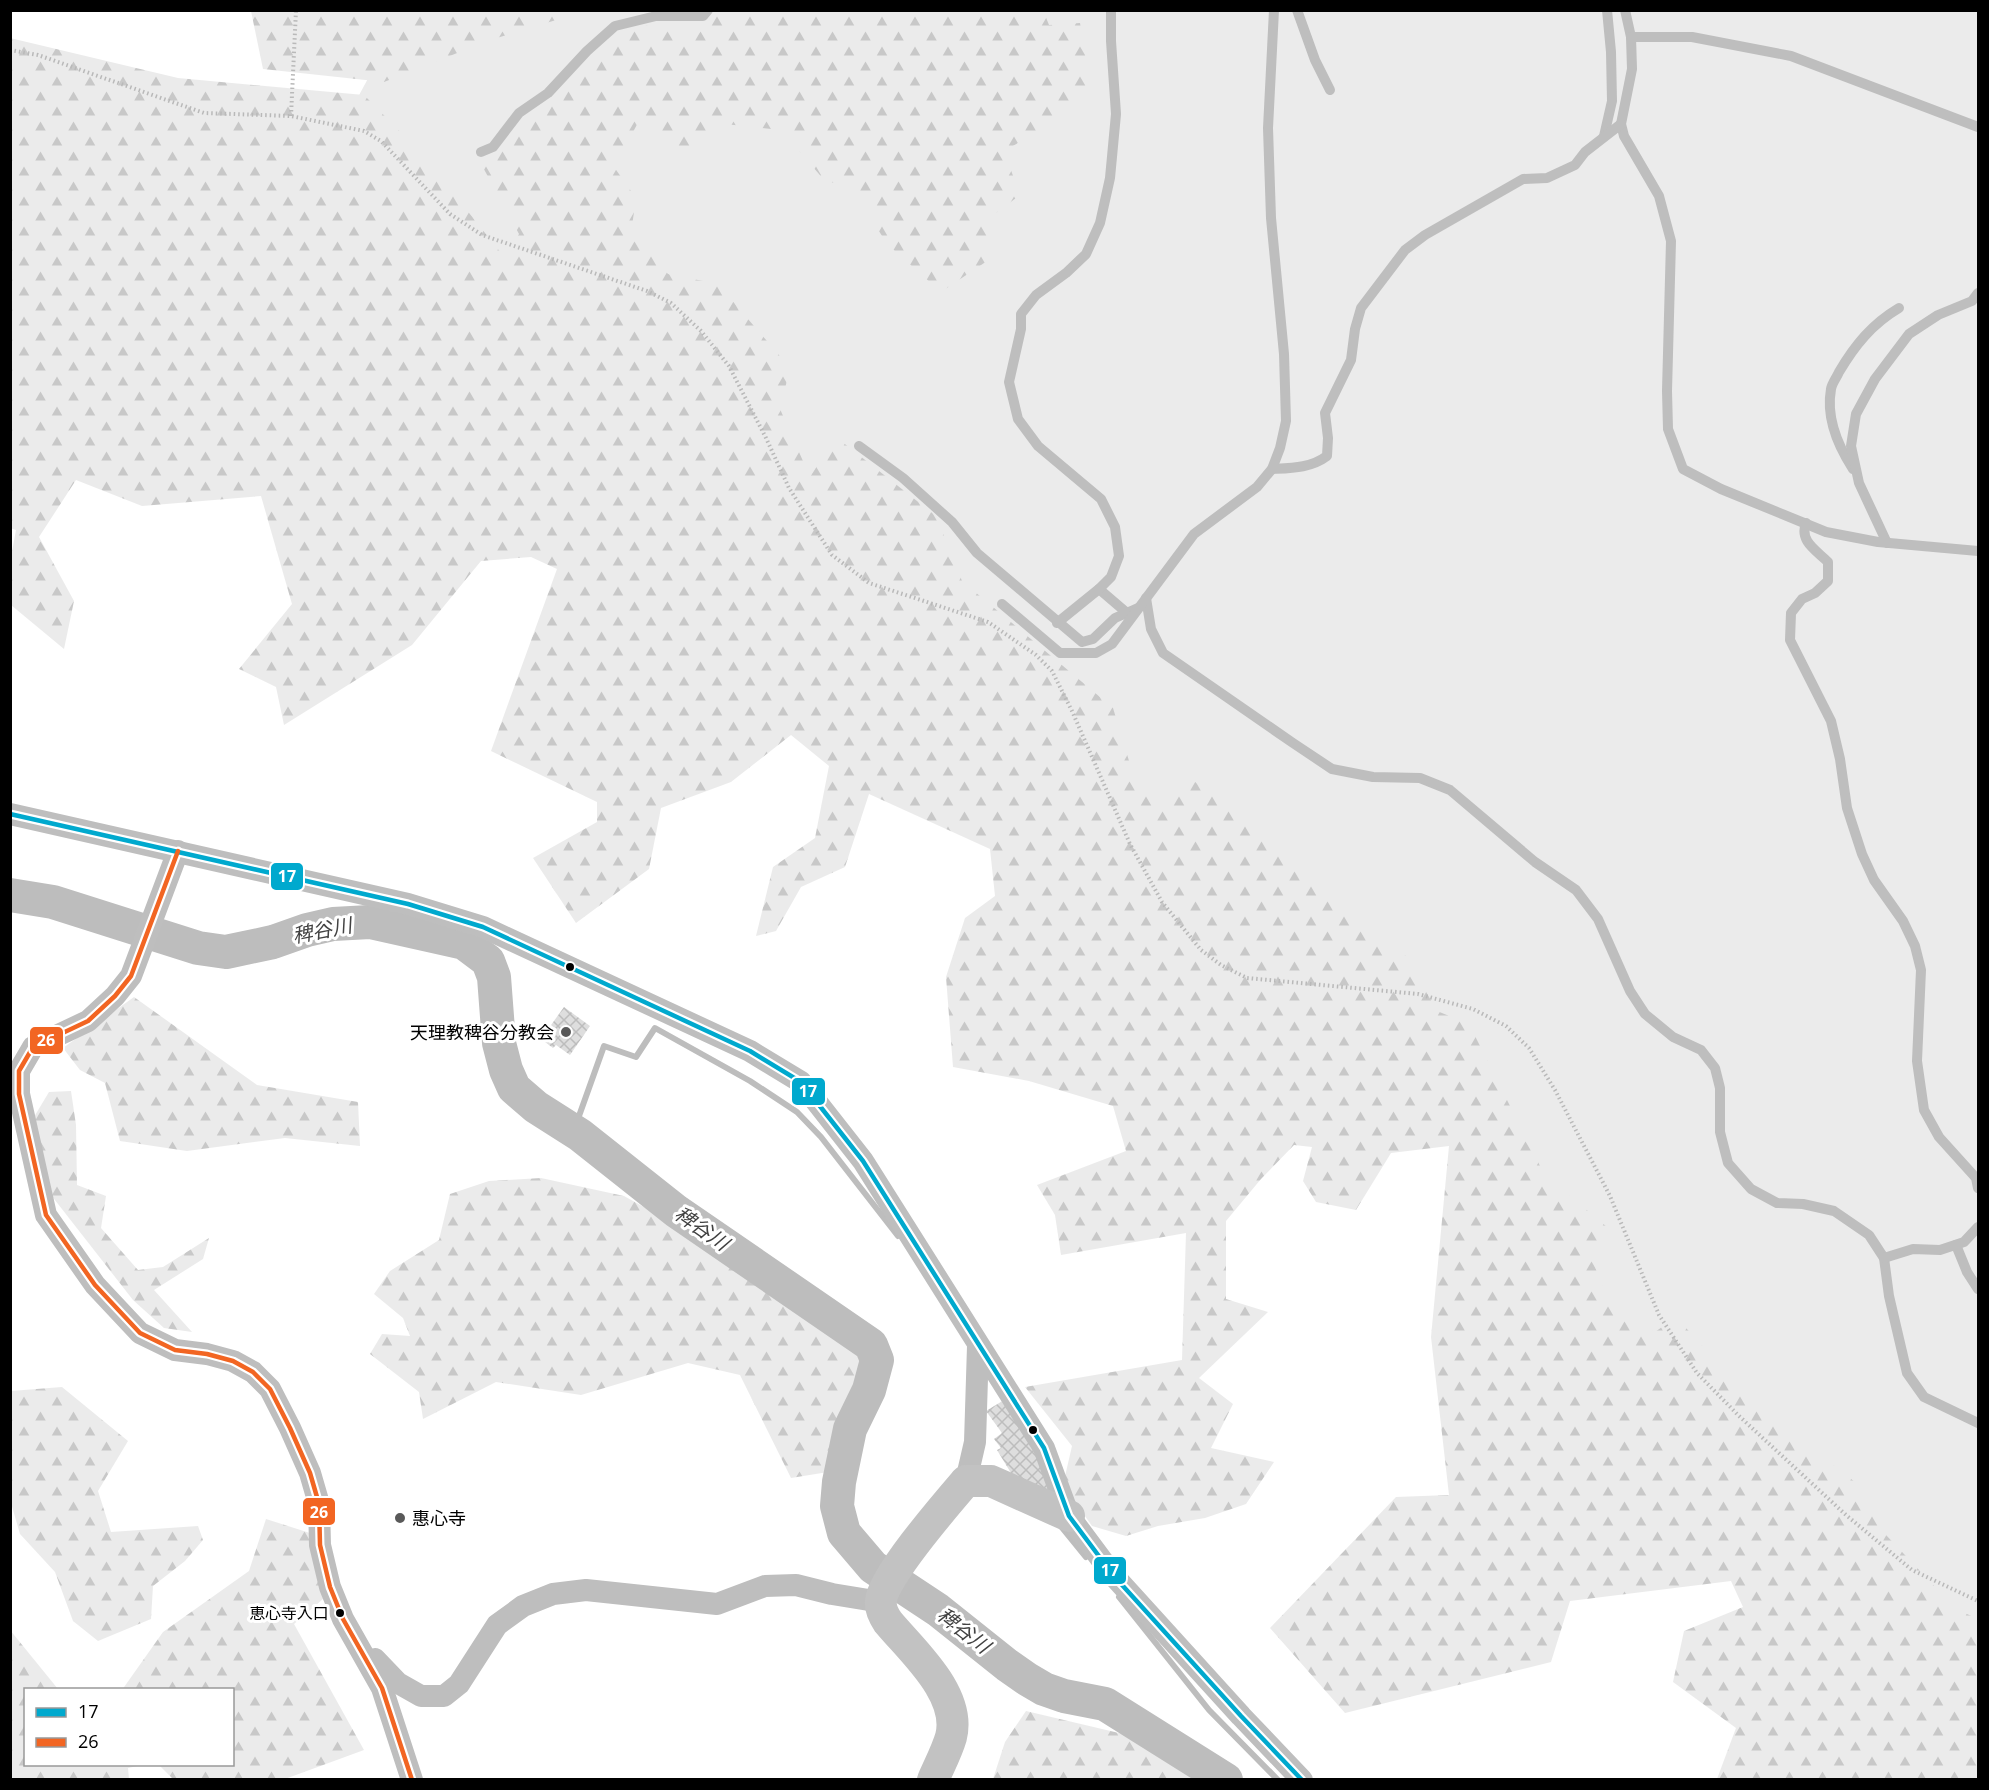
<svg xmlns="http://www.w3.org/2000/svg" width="1989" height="1790" font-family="'Open Sans','Noto Sans JP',sans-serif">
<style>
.grass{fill:#ebebeb}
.forest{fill:url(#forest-firs)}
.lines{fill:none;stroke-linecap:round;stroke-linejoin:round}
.stream{stroke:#bdbdbd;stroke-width:6}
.river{stroke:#bdbdbd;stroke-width:34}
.building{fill:url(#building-cross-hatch)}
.path{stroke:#b9b9b9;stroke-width:4;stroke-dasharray:1.5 3;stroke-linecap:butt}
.service{stroke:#bebebe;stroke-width:10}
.minor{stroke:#bebebe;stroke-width:22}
.secondary{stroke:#c2c2c2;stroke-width:32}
.bus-1-casing{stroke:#fff;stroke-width:9}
.bus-2-casing{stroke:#fff;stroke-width:9}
.bus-1{stroke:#00a9ce;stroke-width:4.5}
.bus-2{stroke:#f26522;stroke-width:4.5}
.bus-dot{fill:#000;stroke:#fff;stroke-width:2}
.poi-dot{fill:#595959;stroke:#fff;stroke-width:2}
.labels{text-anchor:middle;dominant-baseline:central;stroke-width:6;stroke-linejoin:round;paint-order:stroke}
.bus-label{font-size:16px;fill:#000;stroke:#fff;text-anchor:end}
.poi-label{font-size:18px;fill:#000;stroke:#fff;text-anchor:end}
.water-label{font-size:20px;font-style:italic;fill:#424242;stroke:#fff}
.line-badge{stroke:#fff;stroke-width:2}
.badge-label{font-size:16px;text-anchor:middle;font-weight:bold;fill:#fff}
</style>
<defs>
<pattern id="forest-firs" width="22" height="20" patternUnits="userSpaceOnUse" patternTransform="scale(1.5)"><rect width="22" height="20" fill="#ebebeb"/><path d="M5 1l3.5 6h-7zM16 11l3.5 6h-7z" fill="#c8c8c8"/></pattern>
<pattern id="building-cross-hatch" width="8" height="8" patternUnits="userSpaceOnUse" patternTransform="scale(1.5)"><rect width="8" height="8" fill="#dedede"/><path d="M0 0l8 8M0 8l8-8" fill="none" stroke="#bdbdbd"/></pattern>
</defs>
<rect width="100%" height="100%" fill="#fff"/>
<path class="grass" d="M434,11H1978V1651L1628,1368L1529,1185L1143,807L809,498L506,289L351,110L384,49Z"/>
<g class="forest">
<path d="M719,10H1043L1049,25L1080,23L1091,87L1030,136L1004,151L1020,195L992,216L990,259L941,292L887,244L851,186L825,181L781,130L725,124L681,151L640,119L614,167L636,198L631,233L668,274L718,284L790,368L780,409L810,477L836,437L936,516L962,581L1113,708L1136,784L1167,806L1194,781L1405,955L1437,1011L1469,1024L1544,1174L1607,1227L1590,1254L1613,1313L1655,1332L1676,1317L1754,1403L1860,1486L1886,1535L1956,1609L1978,1619V1779H1717L1736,1728L1673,1682L1684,1631L1743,1607L1731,1581L1570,1601L1551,1662L1345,1713L1270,1628L1396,1497L1449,1495L1431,1337L1449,1146L1391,1153L1356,1210L1316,1202L1303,1181L1312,1147L1294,1145L1261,1179L1226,1221V1299L1268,1312L1199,1378L1233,1404L1211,1448L1274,1462L1246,1504L1205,1518L1158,1526L1126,1536L1092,1526L1063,1485L1072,1446L1025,1387L1182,1360L1186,1233L1061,1255L1055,1215L1037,1185L1126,1151L1113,1106L1029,1081L953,1067L946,977L965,918L995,896L990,849L869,794L845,867L801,887L776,931L756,936L773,867L815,838L829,766L791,735L731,782L661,808L649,869L576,923L533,858L597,822V802L491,751L557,569L531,557L481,561L412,645L284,725L276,687L239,669L292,604L261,496L142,506L76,480L39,537L74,601L64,649L11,605V557L16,530L10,528V38L178,78L364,95L422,154L505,258L519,234L479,160L513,139L587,60L641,25L699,33Z"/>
<path d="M251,11V10L586,11L490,40L384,82L263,69Z"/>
<path d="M134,997L257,1085L358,1102L360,1146L285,1138L187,1151L120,1141L105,1083L80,1070L63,1048Z"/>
<path d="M71,1091L76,1125L77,1185L106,1196L101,1228L138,1270L163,1267L209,1238L203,1259L154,1290L192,1332L164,1328L133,1300L51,1195L34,1117L49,1092Z"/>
<path d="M541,1178L624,1196L671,1222L786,1296L860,1338L861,1397L828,1472L791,1478L740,1375L688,1363L581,1395L496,1382L423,1419L419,1392L370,1354L382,1334L410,1336L403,1318L374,1294L390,1271L439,1240L450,1194L489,1181Z"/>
<path d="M62,1387L128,1441L98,1491L111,1532L198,1526L203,1540L185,1561L153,1586L151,1619L98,1641L73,1621L55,1572L20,1534L11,1503V1391Z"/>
<path d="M266,1519L313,1534L323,1599L294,1624L364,1750L285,1779H173L159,1765L232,1764V1690H122L163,1632L249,1571Z"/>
<path d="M10,1630L58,1689L26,1690V1764L142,1765L128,1768L129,1779H11Z"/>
<path d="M1026,1711L1140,1738L1198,1771L1208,1779H993L1005,1742Z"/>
</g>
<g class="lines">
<g class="stream">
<path d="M570,1128L579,1116L604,1046L636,1057L655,1028L750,1081L797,1112L821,1137L898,1236"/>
<path d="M1060,1525L1086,1557"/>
<path d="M1119,1597L1209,1710L1278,1780"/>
</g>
<path class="river" d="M10,895L53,902L198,948L226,952L273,942L307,930L333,924L370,922L464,943L488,961L494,977L499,1043L506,1070L514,1088L536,1107L580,1135L676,1211L871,1345L877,1360L869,1390L850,1429L839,1482L837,1506L844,1533L873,1567L938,1610L1007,1665L1027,1679L1044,1689L1064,1696L1105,1704L1226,1780"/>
</g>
<g class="building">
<path d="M564,1007L590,1026L570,1055L556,1045L553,1048L541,1039Z"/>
<path d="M1004,1400L1046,1469L1052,1488L1037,1499L1017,1483L997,1450L1001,1448L994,1439L1002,1433L986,1411Z"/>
</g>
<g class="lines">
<g class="path">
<path d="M10,50L38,55L204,113L291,116L364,131L381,141L450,214L482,235L647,291L671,303L701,331L729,366L766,438L789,488L832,555L869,583L988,622L1036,655L1052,671L1072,711L1130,844L1162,902L1201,950L1221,965L1247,978L1418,994L1473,1009L1506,1026L1529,1048L1555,1090L1610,1196L1659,1315L1697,1373L1739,1416L1846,1515L1912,1570L1978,1601"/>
<path d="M291,116L296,10"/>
</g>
<g class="service">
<path d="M1297,10L1315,60L1330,90"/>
<path d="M1625,10L1631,37L1632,69L1621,124L1624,136L1659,196L1671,241L1667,391L1668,429L1683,469L1721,489L1826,532L1878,542L1978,551"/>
<path d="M1631,37H1692L1791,56L1978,127"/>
<path d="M1604,136L1612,101L1611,52L1607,10"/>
<path d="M481,152L493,147L519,113L548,93L587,51L615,26L656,16H703L708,10"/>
<path d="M859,446L903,478L952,522L977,553L1082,642L1093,639L1115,618L1138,608"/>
<path d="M1272,469C1292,468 1311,468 1327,456L1328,438L1325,413L1351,360L1355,329L1361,308L1405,250L1425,235L1523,179L1547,178L1575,165L1585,152L1621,124"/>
<path d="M1853,469C1838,446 1826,417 1831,389C1832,383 1837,377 1839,372C1855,345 1872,324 1899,308"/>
<path d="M1806,523C1799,541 1816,550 1828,562V581L1815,593L1802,599L1791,613L1790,640L1831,721L1840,759L1847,808L1862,854L1874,880L1903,921L1915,946L1921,970L1917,1061L1924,1110L1939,1137L1976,1178L1978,1188"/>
<path d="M1887,543L1859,483L1851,446L1856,414L1875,379L1909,334L1938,315L1972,301L1978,293"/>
<path d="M1099,589L1127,613"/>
<path d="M1146,598L1151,629L1163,653L1293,743L1332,769L1373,777L1420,778L1450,790L1535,862L1576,890L1598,919L1630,991L1645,1014L1673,1037L1701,1050L1715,1068L1720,1088V1132L1728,1163L1751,1189L1777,1203L1803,1204L1834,1211L1869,1235L1884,1258L1889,1296L1907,1373L1924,1397L1978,1423"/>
<path d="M1002,604L1060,653H1096L1112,644L1194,534L1257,487L1272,469L1280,448L1286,421L1284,354L1271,218L1268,128L1274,10"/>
<path d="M1057,623L1099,589L1111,577L1119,556L1115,527L1101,499L1038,446L1018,419L1009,382L1021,329V314L1036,295L1066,273L1086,254L1100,223L1110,178L1116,114L1111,41V10"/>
<path d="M1956,1245L1967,1272L1978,1289"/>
<path d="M1884,1258L1913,1249L1940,1250L1964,1242L1978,1227"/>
</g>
<g class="minor">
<path d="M10,814L408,904L483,927L750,1051L801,1082L863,1161L1044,1448L1069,1516L1113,1575L1241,1716L1302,1780"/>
<path d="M178,851L131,976L115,996L88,1021L33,1047L19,1071V1094L46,1215L95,1285L140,1333L175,1350L207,1354L233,1361L253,1372L270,1389L290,1428L310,1473L319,1504L320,1545L330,1587L343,1619L382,1688L412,1780"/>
<path d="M966,1481L975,1442L978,1346"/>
<path d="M375,1659L398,1683L421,1696H444L459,1684L497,1625L523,1606L553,1594L586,1590L717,1604L765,1586L796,1585L832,1594L881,1602"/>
</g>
<path class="secondary" d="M933,1780C939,1766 947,1751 951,1737C962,1694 912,1651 888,1622C884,1616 880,1608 881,1601C882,1578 948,1502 966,1481H991L1069,1516"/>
<defs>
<path id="bus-1" d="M10,814L408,904L483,927L750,1051L801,1082L863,1161L1044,1448L1069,1516L1113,1575L1241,1716L1302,1780"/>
<path id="bus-2" d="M178,851L131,976L115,996L88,1021L33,1047L19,1071V1094L46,1215L95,1285L140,1333L175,1350L207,1354L233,1361L253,1372L270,1389L290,1428L310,1473L319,1504L320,1545L330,1587L343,1619L382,1688L412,1780"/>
</defs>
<use href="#bus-1" class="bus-1-casing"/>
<use href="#bus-2" class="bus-2-casing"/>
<use href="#bus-1" class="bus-1"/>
<use href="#bus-2" class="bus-2"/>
</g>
<g class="bus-dot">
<circle cx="570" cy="967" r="5"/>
<circle cx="1033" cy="1430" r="5"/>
<circle cx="340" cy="1613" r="5"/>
</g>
<g class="poi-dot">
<circle cx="566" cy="1032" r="6"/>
<circle cx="400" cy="1518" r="6"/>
</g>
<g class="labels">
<g class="bus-label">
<text x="329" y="1613">恵心寺入口</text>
</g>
<g class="poi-label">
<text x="554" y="1032">天理教稗谷分教会</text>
<text x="412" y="1518" text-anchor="start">惠心寺</text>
</g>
<g class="water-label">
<text transform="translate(322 930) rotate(-11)">稗谷川</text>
<text transform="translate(702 1228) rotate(35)">稗谷川</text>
<text transform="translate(964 1630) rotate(38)">稗谷川</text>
</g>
</g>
<g class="line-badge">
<rect x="270" y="862" width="34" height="29" rx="6" fill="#00a9ce"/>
<rect x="29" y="1026" width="35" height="29" rx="6" fill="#f26522"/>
<rect x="791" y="1077" width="35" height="29" rx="6" fill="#00a9ce"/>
<rect x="302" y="1497" width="34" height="29" rx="6" fill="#f26522"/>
<rect x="1093" y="1556" width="34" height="29" rx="6" fill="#00a9ce"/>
</g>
<g class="badge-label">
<text x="287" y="882">17</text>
<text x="46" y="1046">26</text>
<text x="808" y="1097">17</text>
<text x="319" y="1518">26</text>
<text x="1110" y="1576">17</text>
</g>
<rect width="1989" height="1790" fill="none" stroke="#000000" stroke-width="24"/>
<rect x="24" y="1688" width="210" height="78" fill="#ffffff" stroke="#999999" stroke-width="1.5"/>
<rect x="36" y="1708" width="30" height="9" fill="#00a9ce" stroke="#999999" stroke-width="1.5"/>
<text x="78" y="1718" font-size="18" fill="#000000">17</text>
<rect x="36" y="1738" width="30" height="9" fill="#f26522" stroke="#999999" stroke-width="1.5"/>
<text x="78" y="1748" font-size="18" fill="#000000">26</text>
</svg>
